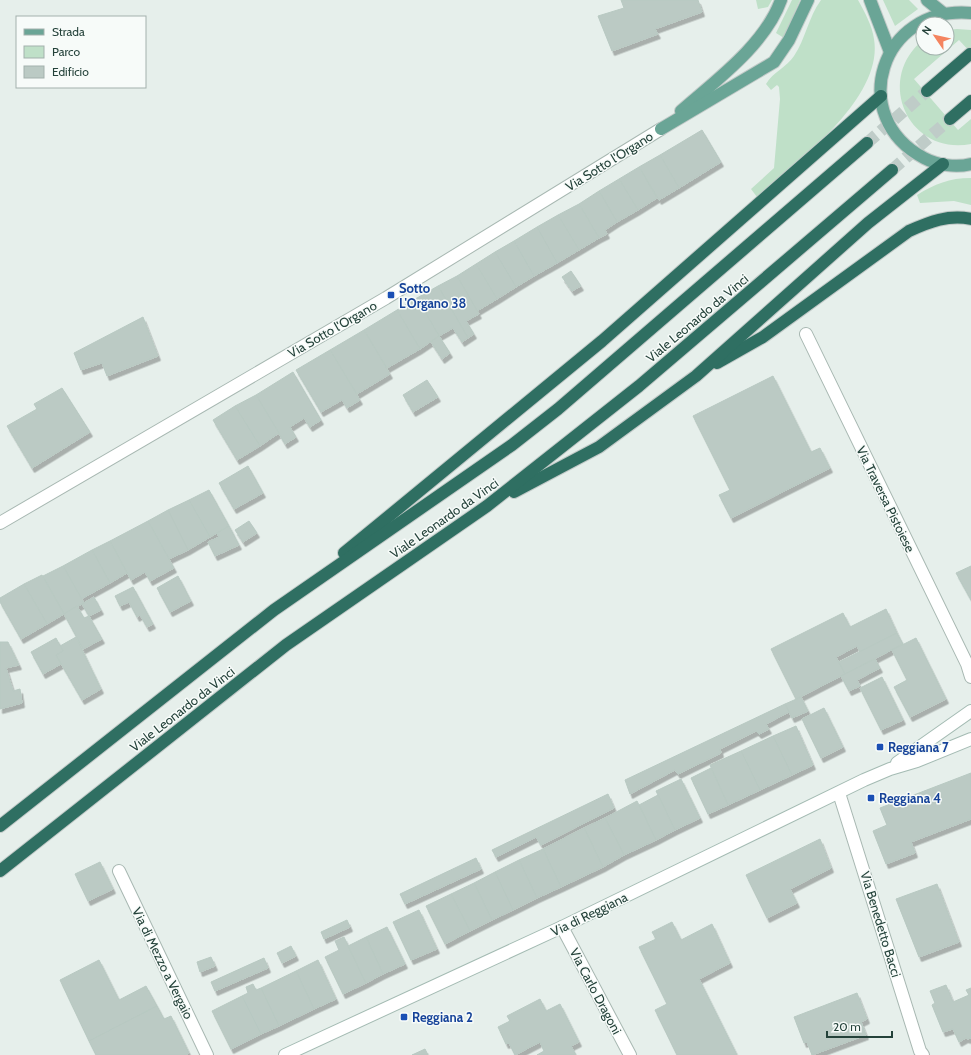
<svg xmlns="http://www.w3.org/2000/svg" width="971" height="1055" font-family="Cabin,sans-serif">
<style>
.green{fill:#bfe0c8}
.building{fill:#bbcac4;stroke:#b8c9c2;filter:url(#shadow)}
.lines{fill:none;stroke-linecap:round;stroke-linejoin:round}
.highway-tunnel{stroke:#bfccc8;stroke-width:12;stroke-dasharray:12 6;stroke-linecap:butt}
.street-casing{stroke:#a8b8b2;stroke-width:14}
.secondary-casing{stroke:#a4bbb3;stroke-width:14}
.primary-casing{stroke:#c2cac8;stroke-width:14}
.highway-casing{stroke:#c2cac8;stroke-width:14}
.street{stroke:#fff;stroke-width:12}
.secondary{stroke:#fff;stroke-width:12}
.primary{stroke:#6aa596;stroke-width:12}
.highway{stroke:#2f6f62;stroke-width:12}
.transit-dot{fill:#1a4fb4;stroke:#f7fbf9;stroke-width:1.5}
.labels{text-anchor:middle;dominant-baseline:central;stroke-width:3;stroke-linejoin:round;paint-order:stroke}
.street-label{font-size:13px;fill:#24423a;stroke:#f7fbf9}
.transit-label{font-size:13px;font-weight:bold;fill:#164399;stroke:#f7fbf9;text-anchor:start}
</style>
<defs>
<filter id="shadow"><feDropShadow dx="2.5" dy="4.5" stdDeviation="0" flood-color="#0004"/></filter>
</defs>
<rect width="100%" height="100%" fill="#e6efeb"/>
<g class="green">
<path d="M756,0H772L768,7L758,9Z"/>
<path d="M792,0H800L784,38L776,33Z"/>
<path d="M821,0H858C865,13 872,25 874,39C884,98 796,163 757,197L751,189L774,168L780,99L779,87L777,85L771,90L766,84C773,72 787,67 794,56C806,38 808,18 821,0Z"/>
<path d="M883,0H909L918,9L895,26Z"/>
<path d="M957,29L971,30V53L959,40L914,79L958,130L971,119V144C909,156 874,80 923,40V48H947V30Z"/>
<path d="M971,178V205L954,201L920,203L917,195C935,184 949,178 971,178Z"/>
</g>
<g class="building">
<path d="M621,0H698L702,12L655,29L658,34L612,51L598,16L624,8Z"/>
<path d="M702,130L721,162L679,188L660,155Z"/>
<path d="M660,155L679,188L659,200L639,167Z"/>
<path d="M639,167L657,198L638,210L619,179Z"/>
<path d="M619,179L638,210L617,222L599,191Z"/>
<path d="M599,191L617,222L605,230L607,234L599,238L579,204Z"/>
<path d="M579,204L599,238L579,250L558,215Z"/>
<path d="M558,215L579,250L557,263L537,227Z"/>
<path d="M537,227L557,263L534,276L514,241Z"/>
<path d="M514,241L534,276L516,287L495,252Z"/>
<path d="M495,252L516,287L497,299L476,264Z"/>
<path d="M476,264L497,299L477,311L457,276Z"/>
<path d="M571,271L581,286L572,291L562,277Z"/>
<path d="M457,276L479,314L466,321L474,334L468,338L438,286Z"/>
<path d="M438,286L468,338L462,342L453,328L439,336L417,298Z"/>
<path d="M417,298L439,336L420,349L397,310Z"/>
<path d="M397,310L420,349L387,368L364,330Z"/>
<path d="M143,317L158,356L107,376L102,363L81,370L74,353Z"/>
<path d="M364,330L390,374L357,394L330,350Z"/>
<path d="M439,336L450,353L442,359L431,342Z"/>
<path d="M330,350L360,400L347,408L342,400L321,412L296,370Z"/>
<path d="M293,372L321,420L310,427L304,418L290,427L296,437L285,444L256,395Z"/>
<path d="M773,376L811,452L820,448L830,468L731,518L719,495L730,490L693,416Z"/>
<path d="M427,380L438,397L413,412L403,395Z"/>
<path d="M62,388L90,432L32,468L7,426L37,409L34,404Z"/>
<path d="M256,395L279,433L260,446L235,406Z"/>
<path d="M235,406L260,446L237,460L213,420Z"/>
<path d="M248,466L263,493L234,509L219,483Z"/>
<path d="M209,490L229,526L210,537L189,500Z"/>
<path d="M189,500L210,537L188,550L168,510Z"/>
<path d="M168,510L188,550L169,559L148,521Z"/>
<path d="M148,521L174,568L150,581L145,572L131,580L110,541Z"/>
<path d="M249,521L257,533L243,542L235,530Z"/>
<path d="M229,526L239,545L215,556L208,542L219,537L217,533Z"/>
<path d="M110,541L127,573L110,583L92,550Z"/>
<path d="M92,550L110,583L81,599L63,566Z"/>
<path d="M63,566L84,603L64,614L43,576Z"/>
<path d="M971,566V600L956,573Z"/>
<path d="M42,575L64,614L47,624L24,584Z"/>
<path d="M178,576L191,601L170,612L157,588Z"/>
<path d="M24,584L47,624L21,639L0,602V598Z"/>
<path d="M133,587L153,624L147,627L140,615L137,617L129,602L120,606L115,596Z"/>
<path d="M94,597L101,610L89,616L82,604Z"/>
<path d="M77,606L84,618L89,616L102,639L83,649L64,614Z"/>
<path d="M886,609L897,633L860,652L857,646L836,657L845,674L796,699L771,649L843,613L850,627Z"/>
<path d="M897,633L903,644L845,674L839,662Z"/>
<path d="M76,637L101,689L82,700L56,655L63,651L60,646Z"/>
<path d="M56,638L63,651L56,655L61,664L43,674L31,652Z"/>
<path d="M916,638L946,699L910,717L894,687L907,680L892,650Z"/>
<path d="M0,642H8L19,665L6,668L13,691L20,689L22,703L0,709Z"/>
<path d="M875,659L880,668L857,680L860,686L849,691L841,676Z"/>
<path d="M882,677L903,720L881,730L860,688Z"/>
<path d="M801,697L808,711L792,718L785,704Z"/>
<path d="M785,704L789,712L766,724L769,729L759,734L756,731L720,749L721,753L678,774L675,770L630,794L625,780Z"/>
<path d="M824,708L843,747L821,758L802,719Z"/>
<path d="M796,726L813,765L792,775L773,736Z"/>
<path d="M773,736L792,775L760,790L741,751Z"/>
<path d="M741,751L760,790L728,805L710,765Z"/>
<path d="M711,768L728,805L708,814L691,778Z"/>
<path d="M971,773V819L911,842L915,853L886,864L873,831L887,825L880,808Z"/>
<path d="M681,779L700,818L675,830L656,791Z"/>
<path d="M608,794L614,808L541,845L536,837L496,857L492,850Z"/>
<path d="M658,795L675,830L656,840L639,805Z"/>
<path d="M637,801L656,840L624,855L605,818Z"/>
<path d="M605,818L624,855L603,867L584,828Z"/>
<path d="M584,828L603,867L561,887L543,849Z"/>
<path d="M820,839L831,868L790,889L797,903L767,918L746,875Z"/>
<path d="M543,849L561,887L537,898L519,860Z"/>
<path d="M476,858L481,869L405,904L400,894Z"/>
<path d="M519,860L537,898L513,910L495,872Z"/>
<path d="M100,862L113,889L88,901L75,874Z"/>
<path d="M495,872L513,910L492,920L474,883Z"/>
<path d="M474,883L492,920L470,931L451,894Z"/>
<path d="M937,884L959,942L919,957L896,899Z"/>
<path d="M451,894L470,931L445,944L426,906Z"/>
<path d="M419,910L437,949L411,960L393,922Z"/>
<path d="M347,920L350,927L324,939L321,932Z"/>
<path d="M672,922L681,940L712,924L730,963L699,979L737,1055H677L655,1010L667,1004L639,947L656,939L652,932Z"/>
<path d="M387,927L405,964L383,974L366,937Z"/>
<path d="M344,937L366,983L343,994L325,957L339,950L335,941Z"/>
<path d="M366,937L383,974L366,983L348,946Z"/>
<path d="M291,946L296,956L282,963L277,953Z"/>
<path d="M211,957L215,966L200,972L197,962Z"/>
<path d="M264,958L268,968L215,991L211,982Z"/>
<path d="M99,960L119,1000L146,986L157,1006L89,1041L60,980Z"/>
<path d="M318,960L336,999L314,1009L296,971Z"/>
<path d="M296,971L314,1009L279,1026L261,988Z"/>
<path d="M253,984L256,990L261,988L279,1026L261,1034L242,996L248,993L246,987Z"/>
<path d="M946,985L953,1002L969,995L966,990L971,988V1038L968,1039L966,1038L959,1042L953,1029L943,1032L932,1005L935,1003L930,991Z"/>
<path d="M857,993L867,1019L861,1022L866,1035L812,1055L807,1042L804,1043L794,1017Z"/>
<path d="M242,996L261,1034L231,1049L212,1011Z"/>
<path d="M540,999L546,1011L560,1004L579,1042L571,1046L576,1055H537L544,1051L540,1042L515,1055L509,1043L506,1044L498,1027L510,1021L507,1016Z"/>
<path d="M157,1006L164,1019L171,1016L189,1053L185,1055H96L89,1041Z"/>
<path d="M425,1049L428,1055H412Z"/>
</g>
<g class="lines">
<g class="highway-tunnel">
<path d="M867,143L927,91"/>
<path d="M892,170L950,119"/>
</g>
<defs>
<g id="street">
<path d="M806,334L967,664L971,677"/>
<path d="M0,523L386,298L661,129"/>
<path d="M839,793L920,1051L923,1055"/>
<path d="M119,871L207,1055"/>
<path d="M562,927L630,1055"/>
</g>
<g id="secondary">
<path d="M897,763L971,711"/>
<path d="M285,1055L562,927L864,780L890,769L917,761L971,739"/>
</g>
<g id="primary">
<path d="M870,0L890,52"/>
<path d="M927,0L943,13"/>
<path d="M971,13C880,5 846,117 924,158C937,165 956,168 971,164"/>
<path d="M681,111C715,81 765,45 781,0"/>
<path d="M661,129L774,62L789,40L808,0"/>
</g>
<g id="highway">
<path d="M927,91L970,54"/>
<path d="M950,119L971,101"/>
<path d="M717,363L763,337L909,231C929,222 949,214 971,219"/>
<path d="M514,492L599,447L696,376L868,223L943,164"/>
<path d="M344,553L602,341L881,96"/>
<path d="M0,826L274,610L512,445L558,409L867,143"/>
<path d="M0,871L286,645L487,506L639,386L892,170"/>
</g>
</defs>
<use href="#street" class="street-casing"/>
<use href="#secondary" class="secondary-casing"/>
<use href="#primary" class="primary-casing"/>
<use href="#highway" class="highway-casing"/>
<use href="#street" class="street"/>
<use href="#secondary" class="secondary"/>
<use href="#primary" class="primary"/>
<use href="#highway" class="highway"/>
</g>
<g class="transit-dot">
<rect x="387" y="291" width="8" height="8" rx="2"/>
<rect x="876" y="743" width="8" height="8" rx="2"/>
<rect x="867" y="794" width="8" height="8" rx="2"/>
<rect x="400" y="1013" width="8" height="8" rx="2"/>
</g>
<g class="labels">
<g class="street-label">
<text transform="translate(609 161) rotate(-32)">Via Sotto l'Organo</text>
<text transform="translate(697 318) rotate(-40)">Viale Leonardo da Vinci</text>
<text transform="translate(332 329) rotate(-30)">Via Sotto l'Organo</text>
<text transform="translate(886 499) rotate(64)">Via Traversa Pistoiese</text>
<text transform="translate(444 518) rotate(-35)">Viale Leonardo da Vinci</text>
<text transform="translate(182 709) rotate(-38)">Viale Leonardo da Vinci</text>
<text transform="translate(589 914) rotate(-26)">Via di Reggiana</text>
<text transform="translate(881 924) rotate(73)">Via Benedetto Bacci</text>
<text transform="translate(163 963) rotate(64)">Via di Mezzo a Vergaio</text>
<text transform="translate(596 991) rotate(62)">Via Carlo Dragoni</text>
</g>
<g class="transit-label">
<text x="399" y="288">Sotto<tspan x="399" dy="15">L'Organo 38</tspan></text>
<text x="888" y="747">Reggiana 7</text>
<text x="879" y="798">Reggiana 4</text>
<text x="412" y="1017">Reggiana 2</text>
</g>
</g>
<rect x="16" y="16" width="130" height="72" fill="#f7fbf9" stroke="#a3b1ad"/>
<rect x="24" y="29" width="20" height="6" fill="#6aa596" stroke="#a3b1ad"/>
<text x="52" y="36" font-size="12" fill="#24423a">Strada</text>
<rect x="24" y="46" width="20" height="12" fill="#bfe0c8" stroke="#a3b1ad"/>
<text x="52" y="56" font-size="12" fill="#24423a">Parco</text>
<rect x="24" y="66" width="20" height="12" fill="#bbcac4" stroke="#a3b1ad"/>
<text x="52" y="76" font-size="12" fill="#24423a">Edificio</text>
<g transform="translate(935 36) rotate(304)"><circle r="19" fill="#f7fbf9" stroke="#a3b1ad"/>
<path d="M0-3L7 15L0 10L-7 15Z" fill="#f4845f"/>
<text y="-6" font-size="11" font-weight="bold" text-anchor="middle" fill="#24423a">N</text>
</g>
<path d="M827 1031v6h65v-6" fill="none" stroke="#24423a" stroke-width="2"/>
<text x="833" y="1031" font-size="12" fill="#24423a" stroke="#f7fbf9" stroke-width="3" paint-order="stroke">20 m</text>
</svg>
